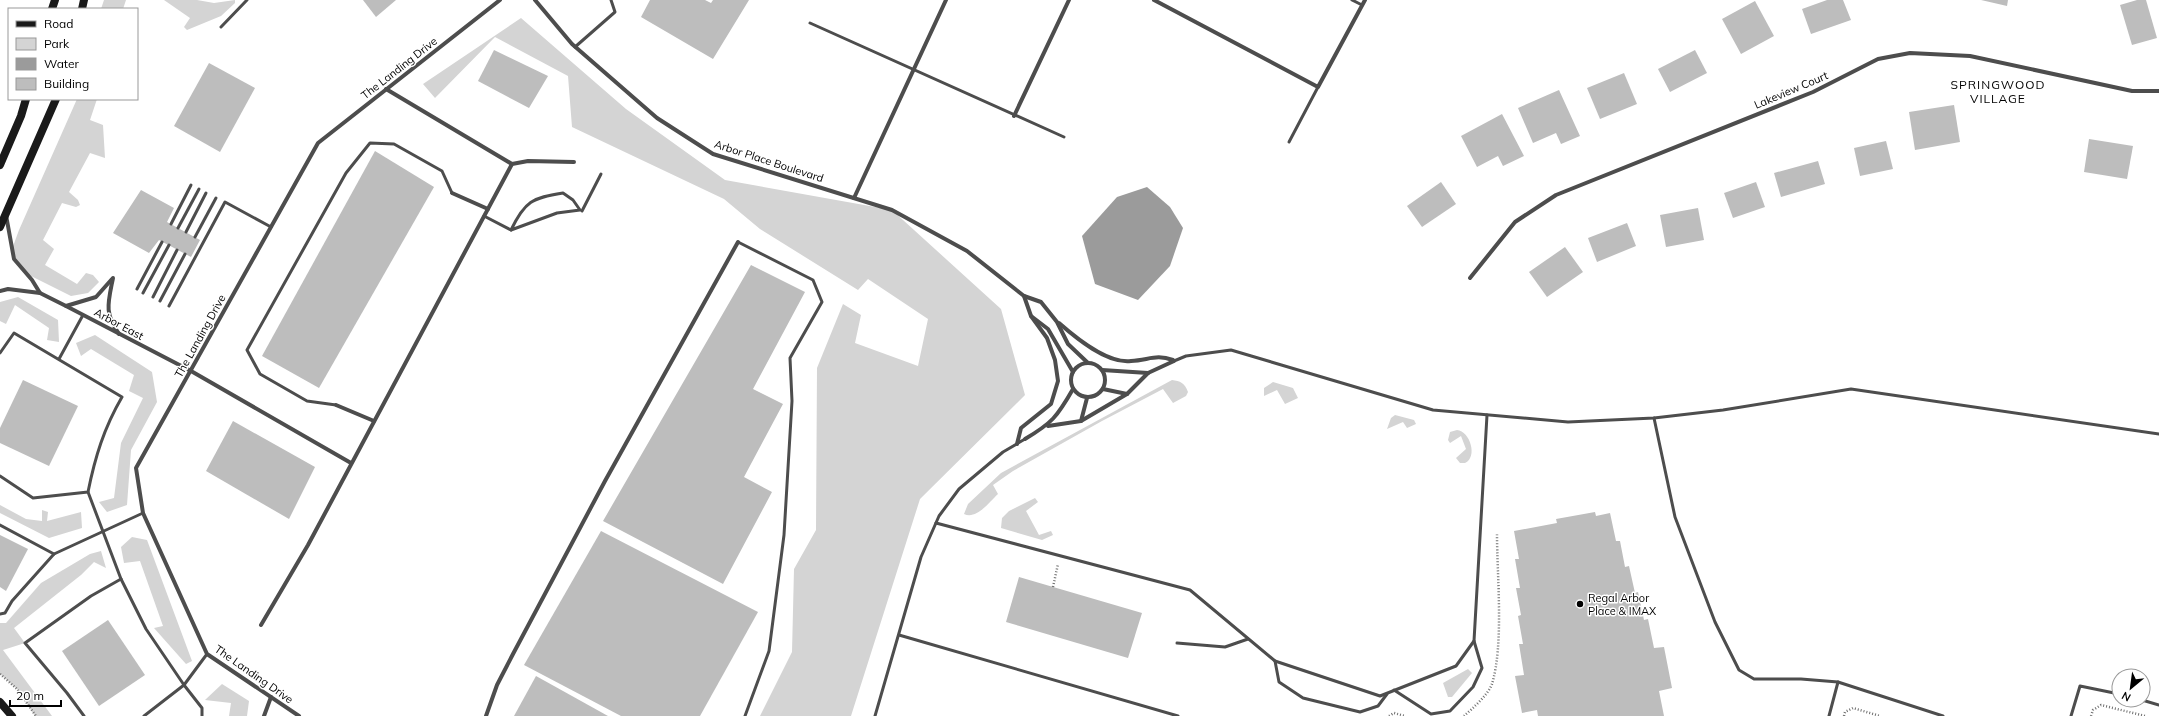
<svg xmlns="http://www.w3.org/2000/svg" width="2159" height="716" font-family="Mulish,sans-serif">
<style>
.green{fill:#d4d4d4}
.water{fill:#9b9b9b}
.building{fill:#bdbdbd}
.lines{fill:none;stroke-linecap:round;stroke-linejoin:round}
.path{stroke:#6f6f6f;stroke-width:2.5;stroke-dasharray:1 2;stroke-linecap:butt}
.service{stroke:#4d4d4d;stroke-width:3}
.minor{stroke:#4d4d4d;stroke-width:4}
.secondary{stroke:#1a1a1a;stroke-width:8}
.poi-dot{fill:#000;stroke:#fff;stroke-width:1.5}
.labels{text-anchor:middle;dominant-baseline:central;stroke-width:3;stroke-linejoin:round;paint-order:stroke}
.street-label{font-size:11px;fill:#000;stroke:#fff}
.poi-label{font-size:11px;fill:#000;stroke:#fff;text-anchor:start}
.neighbourhood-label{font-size:12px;letter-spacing:1px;fill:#000;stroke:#fff}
</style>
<rect width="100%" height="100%" fill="#fff"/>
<g class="green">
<path d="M104,0H126L123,9H101Z"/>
<path d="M164,0H197L214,3L235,0V3L221,16L187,30L184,27L190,18Z"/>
<path d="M521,18L626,109L725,180L892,210L1001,309L1025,395L920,499L851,716H760L792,652L794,569L816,530L817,368L843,304L861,315L855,343L918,366L928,319L868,279L858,290L760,229L724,199L572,127L568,76L495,37L435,98L423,84Z"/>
<path d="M77,99H97L90,120L103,125L105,158L90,153L69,192L78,200L80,205L76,207L62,203L43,240L54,249L45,265L77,284L86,273L93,275L99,282L88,293L71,296L25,273L14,259L12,249L19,230Z"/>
<path d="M18,297L58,320L59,342L47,340L49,328L15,305L6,324L0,321V302Z"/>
<path d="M95,335L152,372L157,402L131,450L127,505L107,512L99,502L114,498L121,443L143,398L129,391L134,375L91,349L81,356L76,343Z"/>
<path d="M1172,380C1180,381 1185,383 1188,392L1186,396L1173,403L1163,389L1102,421L1013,471L993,485L998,494C990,501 977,520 964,514L968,504L1001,473Z"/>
<path d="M1273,382L1293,388L1298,398L1285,404L1277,390L1264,396V388Z"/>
<path d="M1395,415L1414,420L1416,424L1407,428L1403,422L1387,429L1391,418Z"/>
<path d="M1457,430C1470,431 1478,457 1465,463H1460L1456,458L1466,449L1461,436L1450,443L1448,440L1450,432Z"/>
<path d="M1035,498L1038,502L1026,511L1039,535L1051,531L1053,535L1042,540L1001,528L1002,518L1009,511Z"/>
<path d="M0,505L26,519L42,521V510L48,512L47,521L81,512L82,528L49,538L0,513Z"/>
<path d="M132,537L147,540L192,661L186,664L154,628L163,626L140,561L124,563L121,547Z"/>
<path d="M101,551L106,568L94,562L81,575L14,628L25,643L3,650L52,716H35L17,689L0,674V623H6L41,583L90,554Z"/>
<path d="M1468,669L1472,673L1452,697H1448L1443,683Z"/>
<path d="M222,684L249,701L247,716H229L231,703L205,700Z"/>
</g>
<path class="water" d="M1147,187L1170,207L1183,228L1170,266L1138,300L1095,284L1082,236L1117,197Z"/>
<g class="building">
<path d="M363,0H396L376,17Z"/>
<path d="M650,0H705L711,3L713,0H749L713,59L641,17Z"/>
<path d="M1827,0H1843L1851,20L1811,34L1802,9Z"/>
<path d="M1981,0H2008L2007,6Z"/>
<path d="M2137,0H2146L2157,38L2132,45L2120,5Z"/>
<path d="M1755,1L1774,36L1741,54L1722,19Z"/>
<path d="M494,50L548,76L529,108L478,81Z"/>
<path d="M1695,50L1707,73L1670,92L1658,69Z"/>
<path d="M209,63L255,88L220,152L174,126Z"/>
<path d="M1624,73L1637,104L1600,119L1587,88Z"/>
<path d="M1559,90L1580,136L1561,144L1556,133L1533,143L1518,108Z"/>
<path d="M1954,105L1960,142L1915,150L1909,112Z"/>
<path d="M1502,114L1524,156L1503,166L1498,156L1477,167L1461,136Z"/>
<path d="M2089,139L2133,146L2127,179L2084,172Z"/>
<path d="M1886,141L1893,169L1860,176L1854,148Z"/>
<path d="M375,151L434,187L319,388L262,356Z"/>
<path d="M1818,161L1825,184L1781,197L1774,173Z"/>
<path d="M1441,182L1456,204L1422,227L1407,206Z"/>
<path d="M1756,182L1765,207L1733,218L1724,193Z"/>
<path d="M141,190L174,208L167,222L200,240L191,257L159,240L149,253L113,233Z"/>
<path d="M1698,208L1704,240L1666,247L1660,215Z"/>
<path d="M1627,223L1636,246L1597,262L1588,238Z"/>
<path d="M1565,247L1583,272L1547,297L1529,272Z"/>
<path d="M751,265L805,292L753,389L783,404L744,477L772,492L723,584L603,521Z"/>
<path d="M23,380L78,406L49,466L0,443V428Z"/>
<path d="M233,421L315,467L289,519L206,471Z"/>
<path d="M1595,512L1596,516L1610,513L1616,541H1620L1625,567L1629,566L1635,593L1638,592L1644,620L1648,619L1654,648L1664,647L1672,688L1659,691L1664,716H1538L1537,710L1522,713L1515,676L1524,675L1519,644H1523L1518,616L1521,615L1516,588H1520L1515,559H1519L1514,531L1557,523L1556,519Z"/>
<path d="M601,531L758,612L700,716H621L524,665Z"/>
<path d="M0,535L28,549L6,591L0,587Z"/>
<path d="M1019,577L1142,613L1128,658L1006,622Z"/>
<path d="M108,620L145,675L99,706L62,651Z"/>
<path d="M536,676L608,716H514Z"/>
</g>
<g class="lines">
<g class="path">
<path d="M1053,587L1058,564"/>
<path d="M0,674L17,689L36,716"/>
<path d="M1389,716L1394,713L1405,716"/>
<path d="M1464,716C1473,708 1488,695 1492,684C1504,644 1497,576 1497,534"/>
<path d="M1844,716L1845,712L1853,708L1880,716"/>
<path d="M2091,716L2093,710L2101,705L2145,716"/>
</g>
<g class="service">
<path d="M1352,0L1362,5"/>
<path d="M810,23L1064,137"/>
<path d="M221,27L247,0"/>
<path d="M575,47L615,12L611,0"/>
<path d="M1289,142L1318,87"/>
<path d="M563,193L573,200L580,210L557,213L511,230C525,201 532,198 563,193Z"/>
<path d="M582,211L601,174"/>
<path d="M484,216L511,230"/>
<path d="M171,224L191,185"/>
<path d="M178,228L199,189"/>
<path d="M186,232L206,193"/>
<path d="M195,237L216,198"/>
<path d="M738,242L813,280L822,302L790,358L792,401L784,535L769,651L745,716"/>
<path d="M137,289L162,242"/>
<path d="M143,293L169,245"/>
<path d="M153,297L177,250"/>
<path d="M160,301L185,254"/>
<path d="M169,306L225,202L271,227"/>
<path d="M0,353L14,333L122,397C104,428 95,457 88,492L33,498L0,476"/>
<path d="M59,359L83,315"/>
<path d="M1174,361L1186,356L1231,350L1433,410L1568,422L1654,418L1723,410L1851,389L2159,434"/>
<path d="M336,405L307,401L260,374L247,350L346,173L370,143L394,144L442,171L452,193"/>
<path d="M1654,418L1675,517L1715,622L1739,670L1754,679H1801L1838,682L1943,716"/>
<path d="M88,492L121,579L146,629L184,685L207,654"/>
<path d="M936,523L1190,590L1275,661L1380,696L1456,666L1474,641"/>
<path d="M0,525L54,554"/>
<path d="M0,614L5,613L12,601L54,554L143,513"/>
<path d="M899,635L1178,716"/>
<path d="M1177,643L1225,647L1248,639"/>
<path d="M1275,661L1279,682L1303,698L1360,712L1378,706L1387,694"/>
<path d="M1394,690L1431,714L1450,711L1473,687L1482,668L1474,641L1487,415"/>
<path d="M2142,700L2159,705"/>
<path d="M84,716L67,693L25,643L91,596L121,579"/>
<path d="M144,716L184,685L202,708V716"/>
<path d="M875,716L921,557L939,516L959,489L1003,452L1025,439"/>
<path d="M1829,716L1838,682"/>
<path d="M2071,716L2080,686L2119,694"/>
</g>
<g class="minor">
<path d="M535,0L572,44L657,118L713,154L892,210L967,251L1024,296L1041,302L1057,322L1068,344L1088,363"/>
<path d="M1154,0L1318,87L1365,0"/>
<path d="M386,89L512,164"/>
<path d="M1014,116L1069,0"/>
<path d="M452,193L488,209"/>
<path d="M854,198L946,0"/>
<path d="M6,215L14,259L32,280L40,293"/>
<path d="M113,278C108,303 104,313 119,334"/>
<path d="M1470,278L1515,222L1556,195L1813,92L1878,59L1910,53L1970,56L2132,91H2159"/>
<path d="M0,291L8,289L40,293L66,306L191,371L351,463"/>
<path d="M1024,296L1031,316L1048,329L1073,372"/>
<path d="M66,306L96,297L112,279"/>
<path d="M1059,323C1076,338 1107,364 1131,361C1149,360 1156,354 1173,360"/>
<circle cx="1088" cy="380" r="17"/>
<path d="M1102,370L1148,373"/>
<path d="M1103,389L1127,394"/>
<path d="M336,405L374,421"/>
<path d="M1081,421L1087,398"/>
<path d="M1048,426L1081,421L1127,394L1148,373L1174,361"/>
<path d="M1025,439C1052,423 1057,417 1073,389"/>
<path d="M1017,444L1021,428L1051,404L1058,381L1055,360L1047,338L1031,316"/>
<path d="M261,625L308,545L512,164L528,161L574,162"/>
<path d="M264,716L271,697"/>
<path d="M299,716L207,654L143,513L136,468L318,143L500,0"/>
<path d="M486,716L497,685L513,654L605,481L738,242"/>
</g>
<g class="secondary">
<path d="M52,9L55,0"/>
<path d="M82,9L84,0"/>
<path d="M0,165L21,116L26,99"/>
<path d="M0,227L56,99"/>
<path d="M0,702L12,716"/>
</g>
</g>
<circle class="poi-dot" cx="1580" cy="604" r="4"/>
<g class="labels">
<g class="street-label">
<text transform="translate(399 68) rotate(-38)">The Landing Drive</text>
<text transform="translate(1791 90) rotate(-23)">Lakeview Court</text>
<text transform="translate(769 161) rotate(18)">Arbor Place Boulevard</text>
<text transform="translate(119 324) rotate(28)">Arbor East</text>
<text transform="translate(200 336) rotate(-61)">The Landing Drive</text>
<text transform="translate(254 674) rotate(35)">The Landing Drive</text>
</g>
<g class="poi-label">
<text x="1588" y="598">Regal Arbor<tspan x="1588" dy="13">Place &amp; IMAX</tspan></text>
</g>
<g class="neighbourhood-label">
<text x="1998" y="84">SPRINGWOOD<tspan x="1998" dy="14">VILLAGE</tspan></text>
</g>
</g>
<rect x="8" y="8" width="130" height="92" fill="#ffffff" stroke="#999999"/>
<rect x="16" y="21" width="20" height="6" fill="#1a1a1a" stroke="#999999"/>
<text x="44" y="28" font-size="12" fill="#000000">Road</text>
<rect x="16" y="38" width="20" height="12" fill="#d4d4d4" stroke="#999999"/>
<text x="44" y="48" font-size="12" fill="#000000">Park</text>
<rect x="16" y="58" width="20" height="12" fill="#9b9b9b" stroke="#999999"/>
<text x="44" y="68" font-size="12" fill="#000000">Water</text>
<rect x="16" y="78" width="20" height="12" fill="#bdbdbd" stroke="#999999"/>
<text x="44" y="88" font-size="12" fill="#000000">Building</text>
<g transform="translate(2131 688) rotate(209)"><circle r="19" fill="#ffffff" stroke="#999999"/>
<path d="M0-3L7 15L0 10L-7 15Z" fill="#000000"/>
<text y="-6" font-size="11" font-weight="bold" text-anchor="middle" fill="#000000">N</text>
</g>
<path d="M10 700v6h51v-6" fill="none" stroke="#000000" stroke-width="2"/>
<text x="16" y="700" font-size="12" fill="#000000" stroke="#ffffff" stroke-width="3" paint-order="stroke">20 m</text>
</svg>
